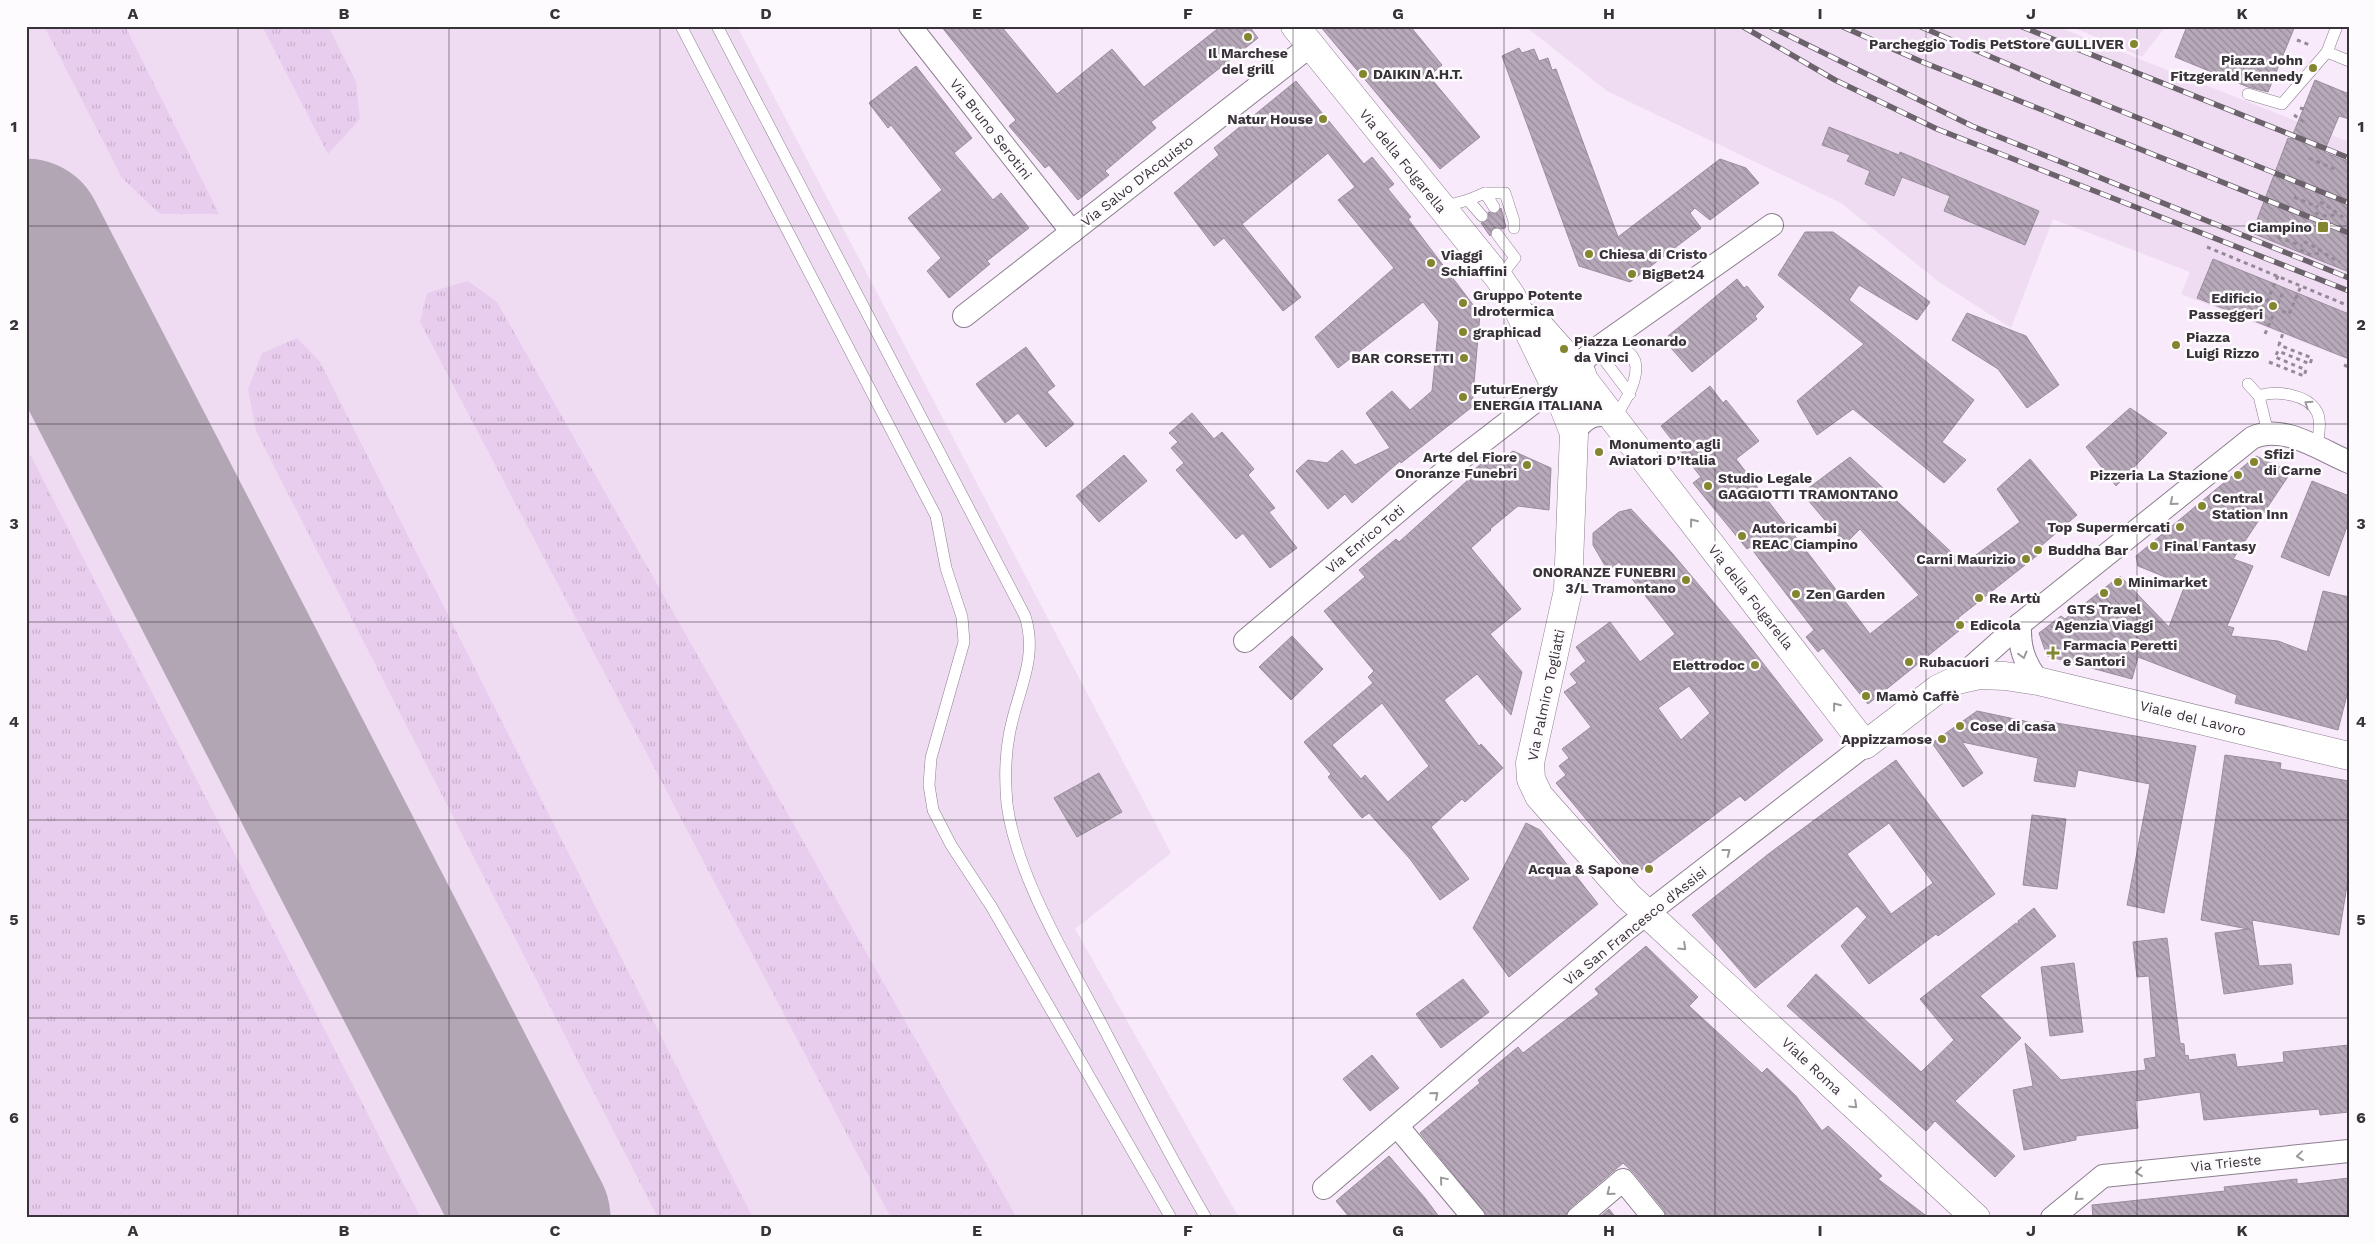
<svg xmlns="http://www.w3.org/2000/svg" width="2375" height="1244" font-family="'Work Sans',sans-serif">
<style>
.built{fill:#efdcf3}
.grass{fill:url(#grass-tufts)}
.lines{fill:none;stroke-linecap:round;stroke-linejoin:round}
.taxiway{stroke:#b2a6b4;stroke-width:62}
.runway{stroke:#b2a6b4;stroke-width:155}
.building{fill:url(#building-back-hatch);stroke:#9b8d9e;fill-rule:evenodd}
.lane-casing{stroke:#8c7f8f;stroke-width:12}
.street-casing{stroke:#8c7f8f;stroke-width:24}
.secondary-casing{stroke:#8c7f8f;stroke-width:29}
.path{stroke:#948a96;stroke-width:3;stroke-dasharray:4 4;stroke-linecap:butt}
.lane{stroke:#fff;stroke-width:11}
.street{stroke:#fff;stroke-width:22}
.secondary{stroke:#fff;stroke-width:28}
.rail-casing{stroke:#6b626c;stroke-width:5.5}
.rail{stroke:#fefbfe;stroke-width:4;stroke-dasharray:11;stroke-linecap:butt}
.oneway{stroke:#9c989c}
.grid{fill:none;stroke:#383239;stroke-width:1;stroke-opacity:0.55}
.poi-dot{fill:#83852f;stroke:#fefbfe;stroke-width:2}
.labels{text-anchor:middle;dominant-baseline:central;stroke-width:5;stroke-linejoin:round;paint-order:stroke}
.poi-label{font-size:14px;font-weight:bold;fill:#383239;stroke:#fefbfe;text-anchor:start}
.street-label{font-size:14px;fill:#383239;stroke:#fefbfe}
.neatline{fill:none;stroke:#383239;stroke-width:2}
.grid-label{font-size:16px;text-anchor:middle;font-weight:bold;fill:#383239}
</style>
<defs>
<pattern id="grass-tufts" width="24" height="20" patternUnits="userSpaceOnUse" patternTransform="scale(1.25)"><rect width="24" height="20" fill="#e9cdee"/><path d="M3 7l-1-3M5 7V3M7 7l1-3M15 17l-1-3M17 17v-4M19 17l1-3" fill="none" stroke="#c9b0cd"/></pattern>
<pattern id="building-back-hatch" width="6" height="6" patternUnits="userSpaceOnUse" patternTransform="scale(1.25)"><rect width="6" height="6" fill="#b7a9ba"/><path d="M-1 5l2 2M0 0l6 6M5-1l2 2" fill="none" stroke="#968a98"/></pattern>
</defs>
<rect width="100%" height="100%" fill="#f8e9fb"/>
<g class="built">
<path d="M26,26H737L1171,853L1075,929L1239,1218H26Z"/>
<path d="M1525,26H2056L2349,142V360L2181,294L2190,272L2053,219L2011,328L1939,282L1841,203L1607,91Z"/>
<path d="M2070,26H2166L2142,57Z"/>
</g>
<g class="grass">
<path d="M44,26H125L219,214H160L122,178Z"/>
<path d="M262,26H328L356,81L360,119L328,154Z"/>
<path d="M468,281L497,302L1017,1218H891L420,322L427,293Z"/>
<path d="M297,338L320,362L753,1218H658L256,431L248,389L262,353Z"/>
<path d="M26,453L31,456L421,1218H26Z"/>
</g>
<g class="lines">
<path class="taxiway" d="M26,327C62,338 71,347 97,373"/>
<path class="runway" d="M26,236L533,1218"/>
</g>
<g class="building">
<path d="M941,26H1001L1057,94L1112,49L1144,87L1221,26H1249L1258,38L1151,122L1156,128L1105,171L1109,175L1078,200L1049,165L1045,168L1009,126L1016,120Z"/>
<path d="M1320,26H1410L1442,65L1429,76L1480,137L1440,169Z"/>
<path d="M2187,26H2295L2268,92L2248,87L2175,57Z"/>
<path d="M1519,48L1522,53L1534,49L1539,61L1548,58L1552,70L1556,69L1618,237L1720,159L1746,168L1759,183L1710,220L1695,208L1690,213L1701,228L1630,282L1579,266L1502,56Z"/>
<path d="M916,66L972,138L954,153L993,200L1001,193L1029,228L987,261L990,264L949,298L927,271L941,258L908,218L942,190L891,125L888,128L869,103Z"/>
<path d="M2315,80L2349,94V119L2339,116L2324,152L2349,162V272L2252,233L2288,138L2291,139Z"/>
<path d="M1296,81L1364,164L1372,157L1394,184L1388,189L1411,217L1408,219L1480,314L1472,407L1401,463L1400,461L1352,503L1345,494L1328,509L1296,471L1308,460L1327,463L1342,450L1355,465L1390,448L1366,413L1392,391L1410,410L1432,391L1439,322L1423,302L1338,368L1315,337L1394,268L1338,200L1355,187L1328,153L1242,224L1301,297L1283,311L1224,238L1214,246L1174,193L1219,155L1214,148Z"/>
<path d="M1829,127L1899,155L1900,152L2039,211L2025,245L1944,211L1950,196L1902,177L1894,196L1865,184L1870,171L1847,161L1850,155L1822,145Z"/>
<path d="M1501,208L1506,227L1503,229L1493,228L1490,236L1481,223L1489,219L1488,212L1495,214Z"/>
<path d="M1805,232H1833L1930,302L1917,320L1859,285L1849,300L1974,400L1942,442L1966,460L1944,483L1853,409L1817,435L1797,401L1864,344L1778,275Z"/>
<path d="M2213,259L2349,314V359L2197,298Z"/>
<path d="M1737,279L1744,288L1747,286L1764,307L1755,316L1757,319L1692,372L1671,348L1675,345L1668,336Z"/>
<path d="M1967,313L2026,336L2059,385L2027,408L1998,369L1952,340Z"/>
<path d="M1026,347L1055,386L1047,392L1074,424L1046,447L1018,413L1005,423L976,384Z"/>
<path d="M1710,386L1723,403L1726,400L1759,441L1736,459L1870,634L1919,595L1860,529L1845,544L1802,493L1850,457L1964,564L2020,522L1997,489L2030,459L2077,515L2041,546L2044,550L1958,618L1965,626L1868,704L1823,648L1818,652L1806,637L1814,630L1750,547L1747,549L1693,483L1701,477L1661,426Z"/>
<path d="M2130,408L2167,433L2116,486L2086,447Z"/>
<path d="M1192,413L1214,439L1222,432L1254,469L1248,475L1275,508L1269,512L1297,548L1270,568L1243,533L1236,539L1176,470L1184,463L1171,448L1178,442L1169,433Z"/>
<path d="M1513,451L1551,468L1549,510L1518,506L1490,529L1491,530L1471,548L1521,609L1490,634L1522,672L1511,715L1477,674L1444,700L1479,746L1481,744L1503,768L1465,802L1462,799L1431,827L1469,879L1440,900L1410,859L1369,813L1362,818L1328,777L1331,774L1304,742L1373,683L1368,677L1374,671L1324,611L1365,577L1359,570L1396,539L1399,542L1467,481L1464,478L1493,454L1499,461ZM1382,703L1429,766L1388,802L1365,775L1361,779L1332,745Z"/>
<path d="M1124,455L1147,481L1099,522L1076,496Z"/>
<path d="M2256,456L2291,472L2233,559L2253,566L2227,626L2234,628L2231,636L2278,641L2307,652L2323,591L2349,597V687L2338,730L2235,703L2237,695L2138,657L2132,679L2047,656L2039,633L2061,616L2065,619L2120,576L2169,627L2185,585L2138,566L2136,556Z"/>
<path d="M2312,481L2349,496V521L2329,576L2281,557Z"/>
<path d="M1631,509L1672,553L1741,635L1823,740L1745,801L1740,796L1633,876L1556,783L1566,775L1559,766L1569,758L1562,749L1591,727L1564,692L1577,683L1570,674L1586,661L1576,647L1610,622L1640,662L1675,634L1619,562L1608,571L1593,545V533L1619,512ZM1689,686L1710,713L1681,740L1658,708Z"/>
<path d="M1292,636L1323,669L1291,700L1259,667Z"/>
<path d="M1977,711L2043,725L2044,721L2196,746L2164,913L2127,905L2150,784L2078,770L2075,787L2034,781L2038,758L1962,742L1983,773L1963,787L1932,743Z"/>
<path d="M2225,755L2281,763L2280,769L2349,781V873L2339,935L2252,920L2259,966L2291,964L2293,984L2224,994L2215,933L2248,929L2201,920Z"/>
<path d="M1896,760L1995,894L1938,936L1936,934L1869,984L1841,946L1867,917L1857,906L1755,988L1692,915L1771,852ZM1889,823L1933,883L1891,914L1847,854Z"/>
<path d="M1099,773L1122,812L1077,837L1054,798Z"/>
<path d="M2032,815L2066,819L2057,889L2023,885Z"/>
<path d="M1526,823L1540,830L1598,904L1509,977L1473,928Z"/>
<path d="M2034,908L2056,936L1980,996L2021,1038L1955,1101L2015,1156L1995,1177L1935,1121L1926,1131L1787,1006L1816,974L1921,1072L1954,1040L1920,999L2016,923L2018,925V921Z"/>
<path d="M2167,938L2180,1043L2184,1044L2185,1056L2188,1055L2189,1060L2235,1054L2237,1067L2284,1062L2283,1052L2349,1045V1112L2320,1115L2319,1109L2204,1120L2200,1092L2135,1101L2138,1128L2076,1136V1140L2024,1150L2013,1090L2033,1086L2025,1043L2061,1080L2146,1070L2144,1059L2156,1057L2149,976L2137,977L2133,942Z"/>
<path d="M1646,946L1698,997L1689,1006L1762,1073L1767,1068L1796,1096L1822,1131L1828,1126L1882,1176L1878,1179L1929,1218H1667L1664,1210L1633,1172L1623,1163L1570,1208L1565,1218H1489L1420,1133L1480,1083L1478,1080L1518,1047L1523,1053L1599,994L1595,989Z"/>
<path d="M2074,963L2083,1032L2050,1036L2041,967Z"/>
<path d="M1463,979L1489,1012L1441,1048L1416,1014Z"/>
<path d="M1372,1055L1399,1088L1370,1111L1343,1079Z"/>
<path d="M1389,1156L1425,1198L1440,1218H1350L1336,1201Z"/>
<path d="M2349,1178V1218H2093L2092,1205L2225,1191L2224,1187L2297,1179V1184Z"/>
<path d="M1609,1209L1616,1218H1599Z"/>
</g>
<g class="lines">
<defs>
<g id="lane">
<path d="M681,26L936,516L946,568L962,617L964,642L931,758L929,785L933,810L951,845L991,906L1171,1218"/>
<path d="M717,26L1025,616C1039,660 1016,693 1009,736C1005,758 1005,782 1007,804C1016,875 1069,962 1102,1025C1136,1090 1169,1155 1206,1218"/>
<path d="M2327,52L2349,61"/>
<path d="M2248,94L2282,104L2327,52L2337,26"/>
<path d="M1485,193L1494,207"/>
<path d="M1468,200L1485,193H1505L1514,221V228"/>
<path d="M1443,207L1468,200L1482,216"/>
<path d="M1497,234L1515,258L1499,278"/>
<path d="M1602,348C1657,343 1633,393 1614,418"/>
<path d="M1596,349L1630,394"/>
<path d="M2248,384L2259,396L2268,433"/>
<path d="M2259,396C2275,390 2308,394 2317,412C2322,422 2318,437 2317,448"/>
</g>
<g id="street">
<path d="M910,26L1072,232"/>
<path d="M964,316L1310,46"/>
<path d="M1575,368L1596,349L1772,225"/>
<path d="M1574,433C1584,418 1592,414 1609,415"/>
<path d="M2020,624C2019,648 2024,662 2038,681"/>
<path d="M1245,641L1455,463L1555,386"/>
<path d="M1957,680L2020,624L2252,438C2283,423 2320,450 2349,462"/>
<path d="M1398,1127L1474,1218"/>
<path d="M1324,1188L1627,929L1865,745"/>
<path d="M1578,1218L1623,1180L1654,1218"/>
<path d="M2052,1218L2103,1176L2349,1151"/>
</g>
<g id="secondary">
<path d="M1295,26L1499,278L1512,297L1555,386"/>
<path d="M1533,319L1582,374C1589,394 1564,404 1555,386V376L1566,367L1575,368"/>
<path d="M1583,379L1865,745L1938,689L1957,680L1979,675L2005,676L2038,681L2349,756"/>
<path d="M1557,390L1574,433L1568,590L1530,763L1531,779L1539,796L1628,896L1976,1218"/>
</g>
</defs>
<use href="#lane" class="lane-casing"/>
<use href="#street" class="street-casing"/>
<use href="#secondary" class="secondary-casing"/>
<g class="path">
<path d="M2297,40L2310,45"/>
<path d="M2300,108L2308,110"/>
<path d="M2294,115L2304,122"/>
<path d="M2309,158L2334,169"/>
<path d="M2294,197L2318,207"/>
<path d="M2320,202C2331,207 2337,215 2349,220"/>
<path d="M2315,213L2325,216L2335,215"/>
<path d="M2278,237L2302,246"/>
<path d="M2304,242C2317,246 2326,256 2340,262"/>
<path d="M2207,247L2349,306"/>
<path d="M2300,250L2311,255L2320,253"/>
<path d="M2278,276L2266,304L2289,314L2301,286"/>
<path d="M2265,334L2283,292"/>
<path d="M2269,362L2304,376L2306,370L2275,357L2278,351L2310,364L2312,358L2279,345L2283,333"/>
<path d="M2344,365L2349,367"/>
</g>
<use href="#lane" class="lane"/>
<use href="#street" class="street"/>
<use href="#secondary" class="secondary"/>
<defs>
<g id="rail">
<path d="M1742,26L1835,80L1937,129L2349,291"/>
<path d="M1769,26L1972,126L2349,278"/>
<path d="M1841,26L1920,61L2349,233"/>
<path d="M1919,26L2059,86L2349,203"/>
<path d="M2020,26L2349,158"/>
</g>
</defs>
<use href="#rail" class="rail-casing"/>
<use href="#rail" class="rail"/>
</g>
<defs><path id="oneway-chevron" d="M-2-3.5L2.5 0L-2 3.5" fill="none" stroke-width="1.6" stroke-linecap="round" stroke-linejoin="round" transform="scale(1.25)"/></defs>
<g class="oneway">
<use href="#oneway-chevron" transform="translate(2308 404) rotate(-146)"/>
<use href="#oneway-chevron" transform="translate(2173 502) rotate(141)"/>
<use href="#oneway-chevron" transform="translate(1693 522) rotate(-128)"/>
<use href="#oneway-chevron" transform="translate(2023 655) rotate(75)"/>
<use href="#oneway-chevron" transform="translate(1836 706) rotate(-128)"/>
<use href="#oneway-chevron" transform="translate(1727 852) rotate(-38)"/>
<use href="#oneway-chevron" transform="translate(1683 947) rotate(43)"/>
<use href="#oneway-chevron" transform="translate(1435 1095) rotate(-41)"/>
<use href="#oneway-chevron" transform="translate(1854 1105) rotate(43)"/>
<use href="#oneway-chevron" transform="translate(2300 1156) rotate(174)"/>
<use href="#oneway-chevron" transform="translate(2139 1172) rotate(174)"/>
<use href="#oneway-chevron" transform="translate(1443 1180) rotate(-130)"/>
<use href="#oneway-chevron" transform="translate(1610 1192) rotate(141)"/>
<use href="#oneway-chevron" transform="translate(2078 1197) rotate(141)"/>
</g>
<path class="grid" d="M238,26V1218M449,26V1218M660,26V1218M871,26V1218M1082,26V1218M1293,26V1218M1504,26V1218M1715,26V1218M1926,26V1218M2137,26V1218M26,226H2349M26,424H2349M26,622H2349M26,820H2349M26,1018H2349"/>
<g class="poi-dot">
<circle cx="1248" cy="37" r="5"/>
<circle cx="2134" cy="44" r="5"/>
<circle cx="2313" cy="68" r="5"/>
<circle cx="1363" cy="74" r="5"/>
<circle cx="1323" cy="119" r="5"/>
<rect x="2317" y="221" width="12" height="12" rx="2.5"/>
<circle cx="1589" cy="254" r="5"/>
<circle cx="1431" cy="263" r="5"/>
<circle cx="1632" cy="274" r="5"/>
<circle cx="1463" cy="303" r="5"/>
<circle cx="2273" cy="306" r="5"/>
<circle cx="1463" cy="332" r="5"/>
<circle cx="2176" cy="345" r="5"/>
<circle cx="1564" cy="349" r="5"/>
<circle cx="1464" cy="358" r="5"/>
<circle cx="1463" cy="397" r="5"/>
<circle cx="1599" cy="452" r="5"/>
<circle cx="2254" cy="462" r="5"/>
<circle cx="1527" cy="465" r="5"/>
<circle cx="2238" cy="475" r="5"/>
<circle cx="1708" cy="486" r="5"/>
<circle cx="2202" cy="506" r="5"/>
<circle cx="2180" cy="527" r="5"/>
<circle cx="1742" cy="536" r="5"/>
<circle cx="2154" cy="546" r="5"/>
<circle cx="2038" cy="550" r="5"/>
<circle cx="2026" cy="559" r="5"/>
<circle cx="1686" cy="580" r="5"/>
<circle cx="2118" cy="582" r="5"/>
<circle cx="2104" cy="593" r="5"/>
<circle cx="1796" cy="594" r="5"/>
<circle cx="1979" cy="598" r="5"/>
<circle cx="1960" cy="625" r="5"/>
<path d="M2050.5 645.5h5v5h5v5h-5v5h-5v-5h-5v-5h5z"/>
<circle cx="1909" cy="662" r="5"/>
<circle cx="1755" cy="665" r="5"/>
<circle cx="1866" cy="696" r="5"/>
<circle cx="1960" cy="726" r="5"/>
<circle cx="1942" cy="739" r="5"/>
<circle cx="1649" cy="869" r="5"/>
</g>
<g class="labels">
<g class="poi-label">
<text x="2124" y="44" text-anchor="end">Parcheggio Todis PetStore GULLIVER</text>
<text x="1248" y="53" text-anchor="middle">Il Marchese<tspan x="1248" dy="16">del grill</tspan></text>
<text x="2303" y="60" text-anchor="end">Piazza John<tspan x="2303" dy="16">Fitzgerald Kennedy</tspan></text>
<text x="1373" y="74">DAIKIN A.H.T.</text>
<text x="1313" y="119" text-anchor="end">Natur House</text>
<text x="2312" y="227" text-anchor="end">Ciampino</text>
<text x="1599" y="254">Chiesa di Cristo</text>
<text x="1441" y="255">Viaggi<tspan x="1441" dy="16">Schiaffini</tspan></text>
<text x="1642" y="274">BigBet24</text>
<text x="1473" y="295">Gruppo Potente<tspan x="1473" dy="16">Idrotermica</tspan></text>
<text x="2263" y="298" text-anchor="end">Edificio<tspan x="2263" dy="16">Passeggeri</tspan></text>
<text x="1473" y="332">graphicad</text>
<text x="2186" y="337">Piazza<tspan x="2186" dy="16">Luigi Rizzo</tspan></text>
<text x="1574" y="341">Piazza Leonardo<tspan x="1574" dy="16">da Vinci</tspan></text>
<text x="1454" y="358" text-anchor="end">BAR CORSETTI</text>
<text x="1473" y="389">FuturEnergy<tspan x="1473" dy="16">ENERGIA ITALIANA</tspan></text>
<text x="1609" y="444">Monumento agli<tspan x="1609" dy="16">Aviatori D’Italia</tspan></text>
<text x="2264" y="454">Sfizi<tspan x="2264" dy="16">di Carne</tspan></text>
<text x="1517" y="457" text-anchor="end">Arte del Fiore<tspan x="1517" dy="16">Onoranze Funebri</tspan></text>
<text x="2228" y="475" text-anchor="end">Pizzeria La Stazione</text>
<text x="1718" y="478">Studio Legale<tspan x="1718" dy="16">GAGGIOTTI TRAMONTANO</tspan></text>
<text x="2212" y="498">Central<tspan x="2212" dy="16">Station Inn</tspan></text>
<text x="2170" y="527" text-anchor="end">Top Supermercati</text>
<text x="1752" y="528">Autoricambi<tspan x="1752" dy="16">REAC Ciampino</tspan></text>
<text x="2164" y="546">Final Fantasy</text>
<text x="2048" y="550">Buddha Bar</text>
<text x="2016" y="559" text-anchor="end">Carni Maurizio</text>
<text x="1676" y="572" text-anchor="end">ONORANZE FUNEBRI<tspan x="1676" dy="16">3/L Tramontano</tspan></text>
<text x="2128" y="582">Minimarket</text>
<text x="1806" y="594">Zen Garden</text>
<text x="1989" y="598">Re Artù</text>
<text x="2104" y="609" text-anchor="middle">GTS Travel<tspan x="2104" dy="16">Agenzia Viaggi</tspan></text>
<text x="1970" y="625">Edicola</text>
<text x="2063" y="645">Farmacia Peretti<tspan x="2063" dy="16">e Santori</tspan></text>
<text x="1919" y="662">Rubacuori</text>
<text x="1745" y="665" text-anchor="end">Elettrodoc</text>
<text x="1876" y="696">Mamò Caffè</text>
<text x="1970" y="726">Cose di casa</text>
<text x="1932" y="739" text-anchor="end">Appizzamose</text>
<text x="1639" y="869" text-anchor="end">Acqua &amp; Sapone</text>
</g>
<g class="street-label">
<text transform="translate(991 129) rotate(52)">Via Bruno Serotini</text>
<text transform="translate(1403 161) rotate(51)">Via della Folgarella</text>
<text transform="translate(1137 181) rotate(-38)">Via Salvo D'Acquisto</text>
<text transform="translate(1365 539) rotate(-40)">Via Enrico Toti</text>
<text transform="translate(1751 597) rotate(52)">Via della Folgarella</text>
<text transform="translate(1546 695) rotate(-78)">Via Palmiro Togliatti</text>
<text transform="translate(2193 718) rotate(14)">Viale del Lavoro</text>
<text transform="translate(1635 926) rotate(-39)">Via San Francesco d'Assisi</text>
<text transform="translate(1812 1066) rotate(43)">Viale Roma</text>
<text transform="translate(2226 1163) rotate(-6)">Via Trieste</text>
</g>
</g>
<rect width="2375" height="1244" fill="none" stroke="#fefbfe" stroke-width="55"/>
<rect x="28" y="28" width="2320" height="1188" class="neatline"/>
<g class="grid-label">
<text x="133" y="19">A</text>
<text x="344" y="19">B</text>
<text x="555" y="19">C</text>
<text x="766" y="19">D</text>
<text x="977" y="19">E</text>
<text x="1188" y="19">F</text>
<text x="1398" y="19">G</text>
<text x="1609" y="19">H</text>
<text x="1820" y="19">I</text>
<text x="2031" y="19">J</text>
<text x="2242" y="19">K</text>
<text x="14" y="132">1</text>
<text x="2361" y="132">1</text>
<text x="14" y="330">2</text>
<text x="2361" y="330">2</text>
<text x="14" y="529">3</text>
<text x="2361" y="529">3</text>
<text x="14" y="727">4</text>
<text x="2361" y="727">4</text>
<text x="14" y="925">5</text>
<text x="2361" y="925">5</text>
<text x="14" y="1123">6</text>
<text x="2361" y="1123">6</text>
<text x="133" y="1236">A</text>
<text x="344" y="1236">B</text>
<text x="555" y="1236">C</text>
<text x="766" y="1236">D</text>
<text x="977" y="1236">E</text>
<text x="1188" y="1236">F</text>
<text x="1398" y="1236">G</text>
<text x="1609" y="1236">H</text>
<text x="1820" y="1236">I</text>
<text x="2031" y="1236">J</text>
<text x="2242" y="1236">K</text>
</g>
</svg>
